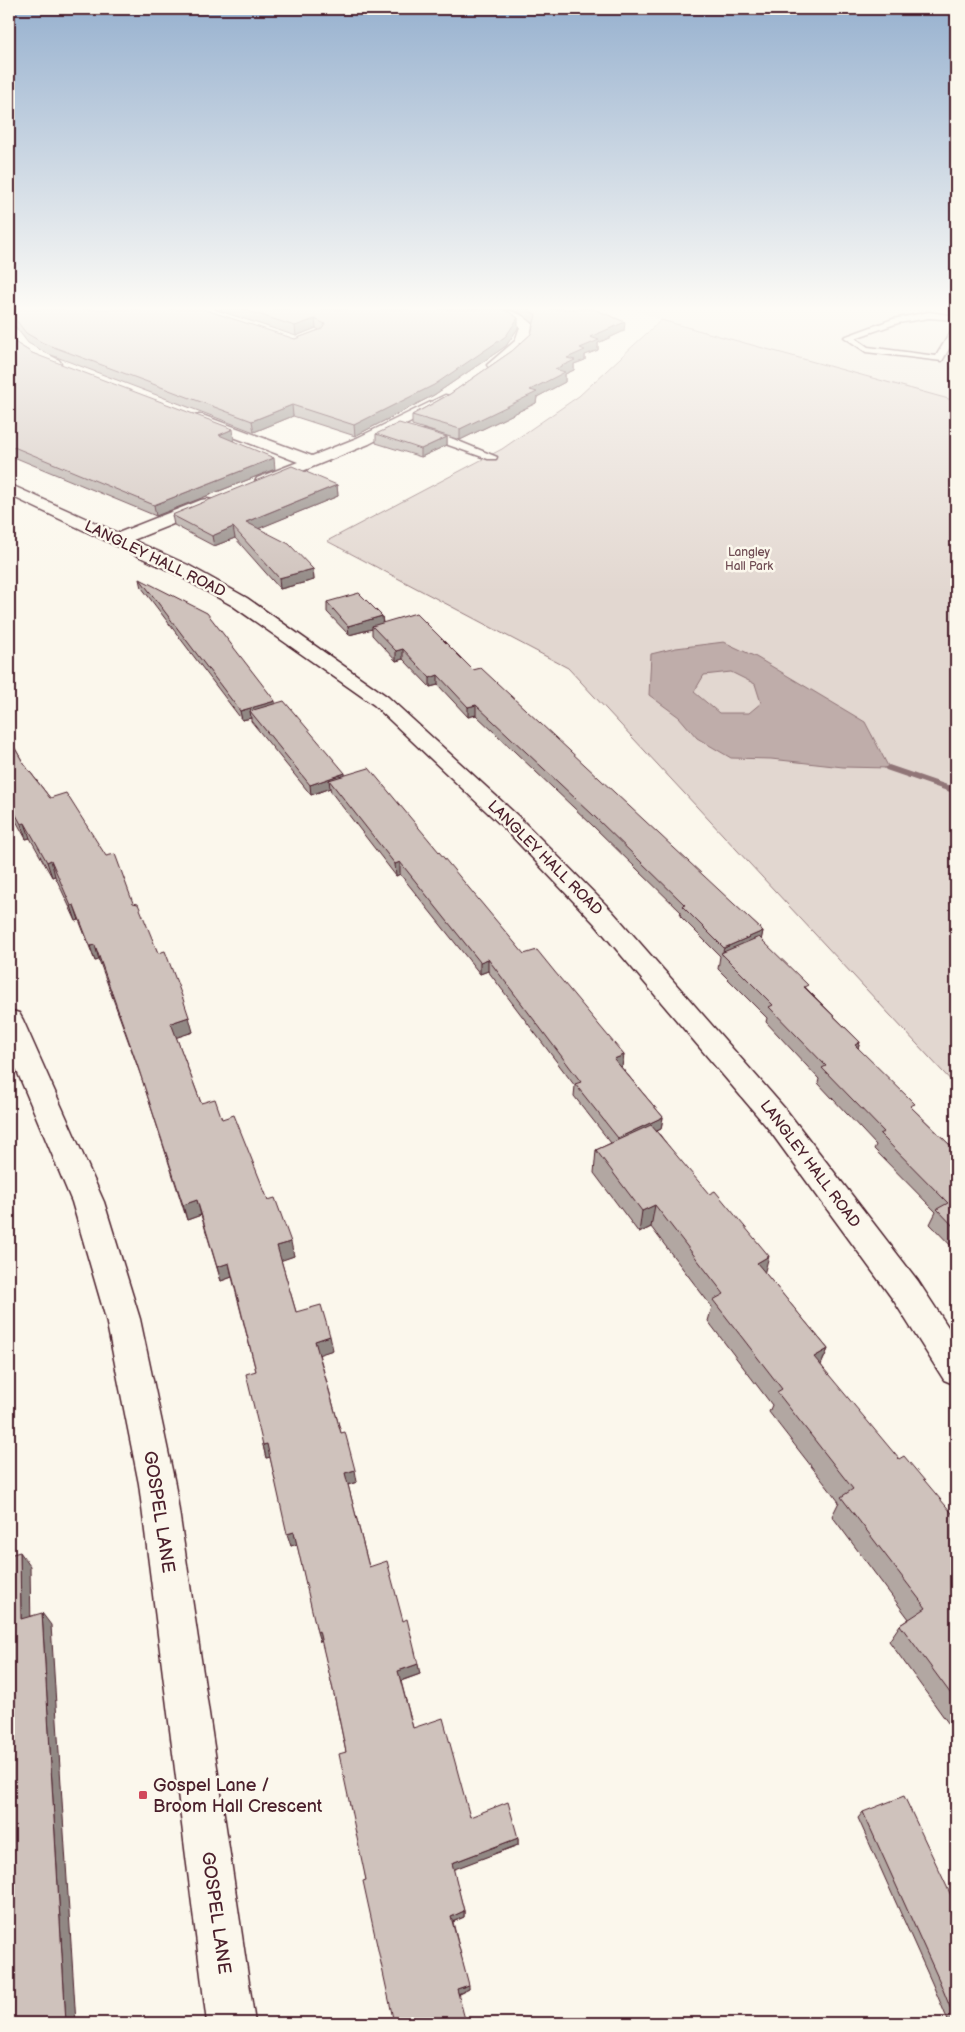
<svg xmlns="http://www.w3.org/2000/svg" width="965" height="2032" font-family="'Balsamiq Sans',sans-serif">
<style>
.built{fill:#eee7de}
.green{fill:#e2d7d0;stroke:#967b7e}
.water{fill:#bfadaa;stroke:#907477;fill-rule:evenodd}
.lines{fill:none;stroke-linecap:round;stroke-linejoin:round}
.stream{fill:#907477;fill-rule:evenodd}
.service-casing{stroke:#4a1f2b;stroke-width:3}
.minor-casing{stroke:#4a1f2b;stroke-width:3}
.tertiary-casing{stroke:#4a1f2b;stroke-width:3}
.service{fill:#fbf7ec;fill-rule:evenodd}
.minor{fill:#fbf7ec;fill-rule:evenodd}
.tertiary{fill:#fbf7ec;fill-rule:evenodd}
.wall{fill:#b2a7a2;stroke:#4a1f2b}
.shaded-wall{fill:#918884;stroke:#4a1f2b}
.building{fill:#cfc2bc;stroke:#4a1f2b}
.poi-dot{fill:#d1495b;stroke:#fbf7ec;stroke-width:2}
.labels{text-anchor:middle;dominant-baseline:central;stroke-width:5;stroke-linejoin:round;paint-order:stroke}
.far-park-label{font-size:12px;fill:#704d54;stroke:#fbf7ec}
.street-label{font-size:15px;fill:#4a1f2b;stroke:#fbf7ec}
.near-street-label{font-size:18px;fill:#4a1f2b;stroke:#fbf7ec}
.near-poi-label{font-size:18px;fill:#4a1f2b;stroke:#fbf7ec;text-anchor:start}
</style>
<rect width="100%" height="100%" fill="#fbf7ec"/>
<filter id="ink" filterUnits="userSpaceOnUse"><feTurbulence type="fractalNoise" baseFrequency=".02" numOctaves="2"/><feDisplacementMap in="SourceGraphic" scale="10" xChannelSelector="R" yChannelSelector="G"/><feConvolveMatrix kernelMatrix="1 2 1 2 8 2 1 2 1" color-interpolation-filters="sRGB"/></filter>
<g filter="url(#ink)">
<path class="built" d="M631,309H956V401L661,320Z"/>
<path class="green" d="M661,320L956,401V1086L568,668L327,541L502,449L579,396Z"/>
<path class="water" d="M724,642L756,657L865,722L889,768L843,767L771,759L731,758L697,738L679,717L649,695L651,654L676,648ZM731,672L755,684L761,703L749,713H719L694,692L704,675Z"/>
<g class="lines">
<path class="stream" d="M889,765L956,788V794L886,770L884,768Z"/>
<defs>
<g id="service">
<path d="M929,312L956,316V320L929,318L898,323L855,338L868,347L936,356L953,328L956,327V337L942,361L866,352L844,337L893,319Z"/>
<path d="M424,430L446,436L497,457L496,459H488L420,435V431Z"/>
</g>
<g id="minor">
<path d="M488,309C505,309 522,311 534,326C532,345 512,365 494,369L489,368L487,365L515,341L520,327L510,320L489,312Z"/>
<path d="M9,326L14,327L34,347L59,360L61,363L59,366C41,370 20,351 9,339Z"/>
<path d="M445,395L450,396L452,399L450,402L369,444L263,487L257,486L255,482L257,478L298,462L192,421L189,418L192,415H202L312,456L357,438Z"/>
<path d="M9,484L118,533L201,500L207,499L213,500L216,504L213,508L133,540L188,565L247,598L388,697L520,818L612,911L787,1111L918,1281L956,1339V1385L944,1380L894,1301L767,1127L594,923L504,828L448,775L374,705L233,606L174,573L9,495Z"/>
</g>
<path id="tertiary" d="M9,1010L19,1013L23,1020L104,1202L140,1319L175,1484L255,2023H207L139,1484L106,1319L72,1202L9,1052Z"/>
</defs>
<use href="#service" class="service-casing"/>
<use href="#minor" class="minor-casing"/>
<use href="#tertiary" class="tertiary-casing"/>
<use href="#service" class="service"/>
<use href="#minor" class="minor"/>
<use href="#tertiary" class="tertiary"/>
</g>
<g class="wall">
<path d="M9,309L295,339L319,330L316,328L296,336L214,309H501L518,328L506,346L434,395L355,436L293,416L254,432L46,353L28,343L15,326L9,325Z"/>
<path d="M506,309H594L624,331L598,343V350L585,355V360L574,364V370L565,374V382L537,397L536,403L460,440L412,425V415L450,394L512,351L531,334L533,323L519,312Z"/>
<path d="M9,335L16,343L32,353L234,440L233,441L275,469L156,516L9,455Z"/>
<path d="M376,434L447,437V445L421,457L376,443Z"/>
<path d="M337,485L338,496L259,528L313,569L314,580L280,589L235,538L214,546L174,525L172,515Z"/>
<path d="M140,579L275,704L345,775L624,1055L622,1066L621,1067L663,1117L661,1129L657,1131L764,1272L828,1349L821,1365L956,1579V1734L889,1641L900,1625L909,1619L832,1516L839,1502L769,1412L772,1405L708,1321L712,1307L651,1227L639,1233L594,1173L596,1150L611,1143L574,1096L575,1086L488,971L480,974L400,874L396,876L331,792L330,788L311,795L251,721V718L242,720L142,588Z"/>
<path d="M327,602L382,616L383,623L473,670L763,931L761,940L807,989L860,1042L858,1049L913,1109L956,1151V1251L930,1224L936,1212L874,1149L876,1145L818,1083L819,1079L766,1022L767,1018L718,969L720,956L680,916L681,912L592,825L476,715L468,717L438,685L430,687L403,659L396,661L372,635V629L349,635L327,612Z"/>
<path d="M9,738L24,764L50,798L133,903L158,953L193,1032L176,1037L201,1103L222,1119L268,1200L294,1256L281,1260L296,1312L333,1350L319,1354L341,1433L357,1482L348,1485L369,1567L403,1621L420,1674L401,1681L413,1728L470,1817L518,1838V1845L453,1869L464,1911V1917L453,1922L469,1989L459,1994L366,1880L346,1752L334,1694L322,1641L320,1642L297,1544L291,1546L270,1457L266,1458L263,1445L256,1371L232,1277L221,1281L201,1215L187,1220L142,1079L99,960L95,961L79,920L76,921L55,876L52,877L30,838L26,839L9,808Z"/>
<path d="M863,1812L956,1906V2023H949L932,1983L858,1818Z"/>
</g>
<g class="shaded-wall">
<path d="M518,318V328L506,346L434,395L355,436L354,425Z"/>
<path d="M315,319L316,328L296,336L295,326Z"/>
<path d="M625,322L624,331L598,343V350L585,355V360L574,364V370L565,374V382L537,397L536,403L460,440V429L530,390L567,358L580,348L590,337Z"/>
<path d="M292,405L293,416L254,432L252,421Z"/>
<path d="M233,429L234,440L221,445L219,435Z"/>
<path d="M447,437V445L421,457V449Z"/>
<path d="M274,458L275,469L156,516L154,505Z"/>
<path d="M337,485L338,496L248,533L246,522Z"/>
<path d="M233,527L235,538L214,546L212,536Z"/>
<path d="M313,569L314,580L280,589L279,578Z"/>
<path d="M382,616L383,626H372V629L349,635L348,626Z"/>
<path d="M403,649V659L396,661V651Z"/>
<path d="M438,675V685L430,687V678Z"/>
<path d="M275,701L276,711H250L251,718L242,720L240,711Z"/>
<path d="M476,705V715L468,717V707Z"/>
<path d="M345,773L346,783L329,780L330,788L311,795L310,785Z"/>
<path d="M25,823L30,838L26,839L21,824Z"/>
<path d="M51,860L55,876L52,877L47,862Z"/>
<path d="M400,862V874L396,876L395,864Z"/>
<path d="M74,905L79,920L76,921L71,906Z"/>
<path d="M763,931L761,941L722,955L724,948Z"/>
<path d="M95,945L99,960L95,961L90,946Z"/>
<path d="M488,959V971L480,974V962Z"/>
<path d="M189,1017L193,1032L175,1038L171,1023Z"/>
<path d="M860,1042L855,1058V1045Z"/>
<path d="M624,1055L622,1066L613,1070L614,1059Z"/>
<path d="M663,1117L661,1129L616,1150L618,1138Z"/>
<path d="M197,1200L201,1215L187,1220L183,1205Z"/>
<path d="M655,1205L651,1227L639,1233L642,1211Z"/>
<path d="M291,1242L294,1256L280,1261L277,1246Z"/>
<path d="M769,1256L763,1278L757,1263Z"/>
<path d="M229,1263L232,1277L221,1281L217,1267Z"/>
<path d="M330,1336L333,1350L318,1355L315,1341Z"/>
<path d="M828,1349L819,1369L814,1357Z"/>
<path d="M267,1444L271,1457L266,1458L263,1445Z"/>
<path d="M355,1470L357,1482L347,1485L345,1473Z"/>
<path d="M294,1532L297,1544L291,1546L287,1534Z"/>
<path d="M20,1552L30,1566L31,1631L21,1619Z"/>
<path d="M956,1569V1577L939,1590L952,1573Z"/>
<path d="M42,1613L51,1625L76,2023H66Z"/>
<path d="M319,1631L322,1641L320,1642L317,1632Z"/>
<path d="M418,1664L420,1674L400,1681L398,1671Z"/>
<path d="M518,1838V1845L452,1870V1863Z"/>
<path d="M464,1911V1917L452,1922L451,1917Z"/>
<path d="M469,1985V1989L458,1994L457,1989Z"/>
</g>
<g class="building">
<path d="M9,309H203L295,339L322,329L325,324L315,319L295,326L242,309H501L509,312L518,318L506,336L434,385L354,425L292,405L252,421L43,343L26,333L13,316H9Z"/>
<path d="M527,309H594L625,322L590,337L599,340L580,348L585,350L567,358L575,360L555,369L565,372L530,390L537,392L460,429L412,415L450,394L512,351L531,334L536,315Z"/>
<path d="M9,335L16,343L32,353L233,429L219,435L274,458L154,505L9,445Z"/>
<path d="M399,423L447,437L421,449L376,434Z"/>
<path d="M292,466L337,485L246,522L289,544L313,569L279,578L233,527L212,536L172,515Z"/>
<path d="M140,579L207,613L275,701L240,711Z"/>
<path d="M359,593L382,616L348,626L327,602Z"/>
<path d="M416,613L473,670L481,668L763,931L724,948L682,906L685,905L593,815L476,705L468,707L438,675L430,678L403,649L396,651L372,626Z"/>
<path d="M284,701L345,773L310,785L250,711Z"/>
<path d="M9,738L24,764L50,798L66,793L106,856L115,854L133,903L138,904L158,953L165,951L182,996L189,1017L171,1023L201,1103L215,1099L222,1119L234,1115L268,1200L275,1198L291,1242L277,1246L296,1312L321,1305L330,1336L315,1341L341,1433L345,1432L355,1470L345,1473L369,1567L387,1561L403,1621L407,1619L418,1664L398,1671L413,1728L443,1718L470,1817L508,1802L518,1838L452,1863L464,1911L451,1917L469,1985L457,1989L466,2023H394L363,1881L366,1880L339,1754L346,1752L334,1694L319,1631L317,1632L294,1532L287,1534L267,1444L263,1445L246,1374L256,1371L229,1263L217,1267L197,1200L183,1205L137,1064L95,945L90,946L74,905L71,906L51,860L47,862L25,823L21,824L9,802Z"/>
<path d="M369,768L524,954L537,950L554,971L624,1055L614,1059L663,1117L618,1138L575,1084L581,1082L488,959L480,962L400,862L395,864L329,780Z"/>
<path d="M759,937L808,985L804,987L860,1042L855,1045L915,1104L910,1106L956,1151V1229L937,1209L948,1203L880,1134L884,1132L822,1068L826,1066L769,1007L773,1005L721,953Z"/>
<path d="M651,1125L709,1194L715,1191L769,1256L757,1263L828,1349L814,1357L899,1459L904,1456L956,1518V1569L952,1573L956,1579V1701L900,1625L926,1608L841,1497L853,1489L777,1392L782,1389L713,1300L724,1294L655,1205L642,1211L596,1150Z"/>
<path d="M20,1552L21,1619L42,1613L66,2023H9V1555Z"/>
<path d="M904,1796L956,1906V2022L939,1980L863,1812Z"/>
</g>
</g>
<linearGradient id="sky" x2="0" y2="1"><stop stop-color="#97b1cf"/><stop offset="0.52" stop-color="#fdfbf6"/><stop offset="1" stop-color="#fdfbf6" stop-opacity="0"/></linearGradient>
<rect width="965" height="593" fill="url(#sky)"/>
<rect class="poi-dot" x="138" y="1790" width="10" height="10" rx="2.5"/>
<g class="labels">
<g class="far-park-label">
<text x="749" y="552">Langley<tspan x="749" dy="14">Hall Park</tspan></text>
</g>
<g class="street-label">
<text transform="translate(155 559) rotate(26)">LANGLEY HALL ROAD</text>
<text transform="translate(545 858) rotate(45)">LANGLEY HALL ROAD</text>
<text transform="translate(810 1164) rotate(53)">LANGLEY HALL ROAD</text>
</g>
<g class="near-street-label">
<text transform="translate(159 1512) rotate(81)">GOSPEL LANE</text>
<text transform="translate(216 1913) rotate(82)">GOSPEL LANE</text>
</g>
<g class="near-poi-label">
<text x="153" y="1785">Gospel Lane /<tspan x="153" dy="21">Broom Hall Crescent</tspan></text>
</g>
</g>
<rect width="965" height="2032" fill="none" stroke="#fbf7ec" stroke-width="30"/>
<rect x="15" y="15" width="935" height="2002" fill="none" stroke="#4a1f2b" stroke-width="2" filter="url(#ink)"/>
</svg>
